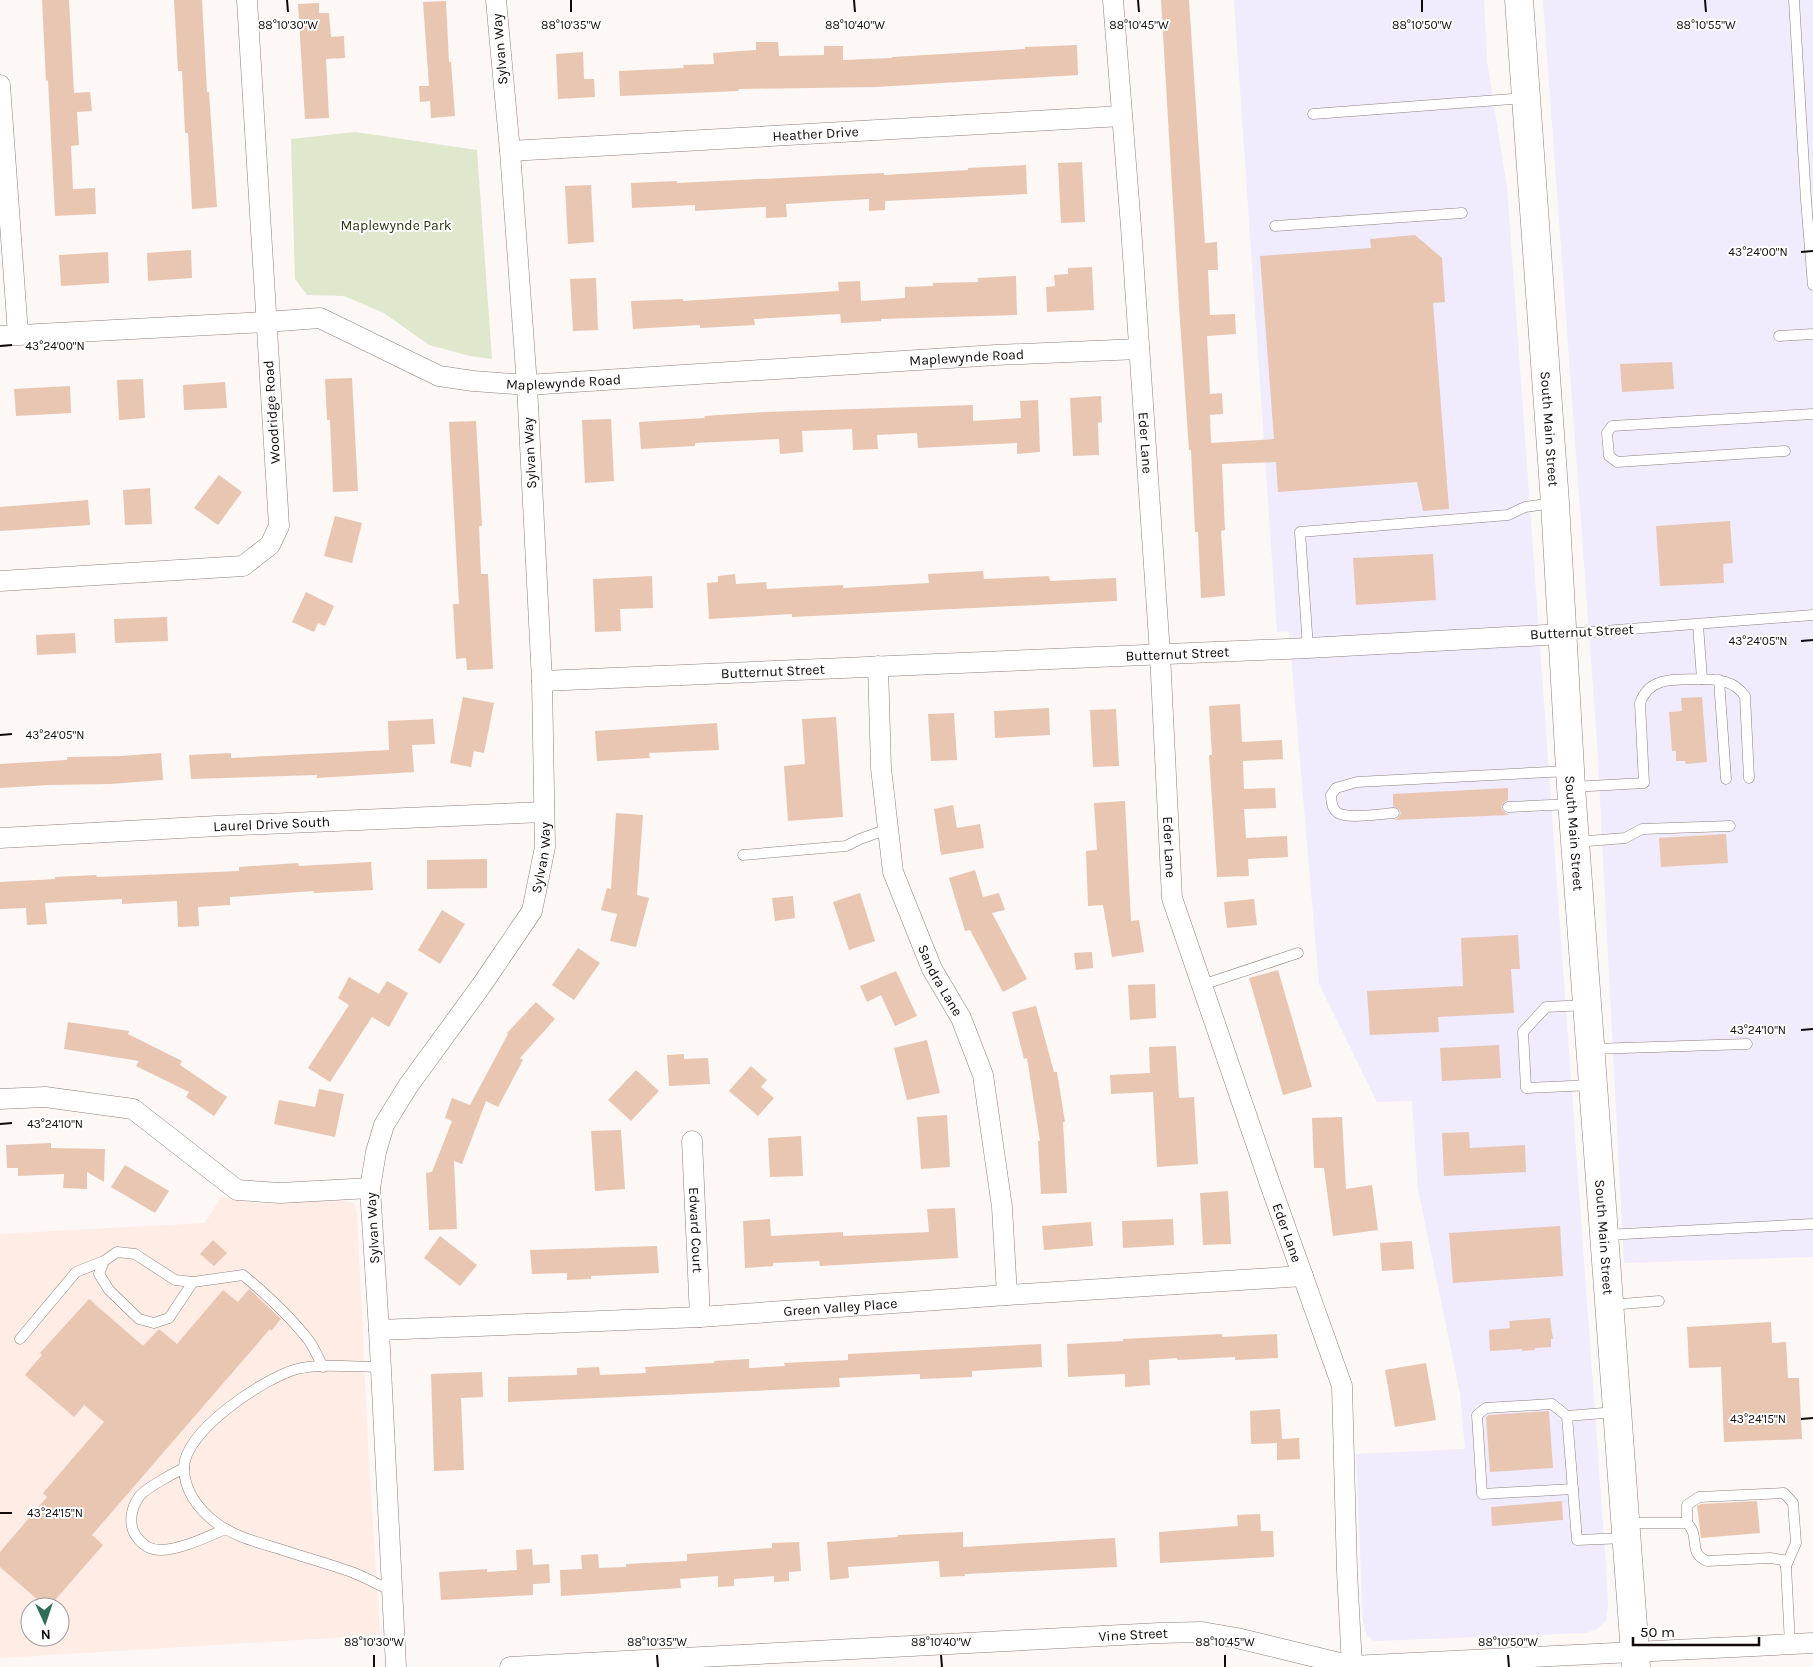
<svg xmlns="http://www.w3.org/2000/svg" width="1813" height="1667" font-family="Karla,sans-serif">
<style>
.commercial{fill:#f0ebfd}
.built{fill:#ffece5;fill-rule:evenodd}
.park{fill:#dfe7cc}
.building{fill:#e9c6b2}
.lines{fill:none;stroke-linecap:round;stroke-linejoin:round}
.service-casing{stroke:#8d807b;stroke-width:11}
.minor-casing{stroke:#8d807b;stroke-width:21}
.secondary-casing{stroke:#8d807b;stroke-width:29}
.service{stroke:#fff;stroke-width:10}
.minor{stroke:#fff;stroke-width:20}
.secondary{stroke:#fff;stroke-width:28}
.ticks{fill:none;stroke:#100b09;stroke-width:2}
.labels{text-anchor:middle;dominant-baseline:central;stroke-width:4;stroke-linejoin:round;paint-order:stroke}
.street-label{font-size:14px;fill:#100b09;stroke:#fff}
.park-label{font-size:14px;fill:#2a340a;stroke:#fff}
.ticks-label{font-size:12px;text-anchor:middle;fill:#100b09;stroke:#fff;stroke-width:4;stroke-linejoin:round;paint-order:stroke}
</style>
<rect width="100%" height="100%" fill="#fdf7f5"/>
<g class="commercial">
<path d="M1234,0H1484L1487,61L1507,188L1607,1581L1608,1607L1606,1621L1597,1629L1586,1633L1374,1641L1367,1636L1363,1623L1356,1454L1465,1449L1460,1393L1418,1189L1412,1101L1377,1102L1319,984L1289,631L1277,632Z"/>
<path d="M1543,0H1813V1257L1624,1263L1597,742Z"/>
</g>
<path class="built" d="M221,1197L241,1201L264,1204L343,1200L354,1203L357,1213L368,1446L380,1635L0,1658V1234L205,1223ZM30,1607H60V1637H30Z"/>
<path class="park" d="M355,132L477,150L492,359L470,356L429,345L384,313L344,296L307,295L295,279L291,139Z"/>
<g class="building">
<path d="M42,0H69L74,93L90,92L92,111L77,112L79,145L71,146L73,189L95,188L96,214L55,216L48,80L46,81Z"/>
<path d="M174,0H202L207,92H209L217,207L192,209L188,133H185L182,71H178Z"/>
<path d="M1161,0H1189L1205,243L1217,242L1218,270H1208L1210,315L1235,314L1236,334L1207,336L1210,394L1222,393L1223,414L1210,415L1211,443L1274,439L1260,256L1371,248L1370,239L1415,235L1442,258L1445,302L1433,303L1449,509L1423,511L1417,482L1278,492L1276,462L1222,464L1225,530L1221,531L1225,596L1201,598L1198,532H1195L1191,450H1189L1179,306Z"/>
<path d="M446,1L449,62H451L455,116L431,118L430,101L420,102L419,86H429L423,2Z"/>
<path d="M319,3V13H329L331,37L344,36L345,58L326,59L329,118L305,119L298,4Z"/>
<path d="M756,42H778L779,56L824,55V46H843V60L892,58V57L1025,49V47L1077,45L1078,75L876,87L738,89L739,91L620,96L619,71L684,68L683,65L714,64L713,53L756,50Z"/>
<path d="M583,52L584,79H594L595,97L558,99L556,54Z"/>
<path d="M1082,162L1085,222L1061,223L1058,163Z"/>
<path d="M1026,165L1027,194L885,201V210L869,211V199L786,204L787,217L766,218V207L695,211V205L632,208L631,183L677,181V183L884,173V175L968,170V168Z"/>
<path d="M591,185L594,242L568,244L565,186Z"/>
<path d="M191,250L192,278L148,281L147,253Z"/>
<path d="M108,252L109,283L61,286L59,255Z"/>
<path d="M1092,267L1094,310L1047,312L1046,287L1055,286L1054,275L1068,274V268Z"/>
<path d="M1016,276L1017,315L881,319V321L841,323L840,314L754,319L755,325L700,328V325L633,329L631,301L683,299V301L839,291L838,282L860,281L861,301L905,298V287L933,286V283L978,282V278Z"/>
<path d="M596,278L598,330L573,331L570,279Z"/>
<path d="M1672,362L1674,389L1622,392L1620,364Z"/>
<path d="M352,378L358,491L333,492L330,420H327L325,379Z"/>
<path d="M143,379L145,418L119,420L117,380Z"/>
<path d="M225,382L227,408L184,410L183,385Z"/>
<path d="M70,386L71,413L16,416L14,389Z"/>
<path d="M1101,396L1102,422L1098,423L1099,455L1073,456L1070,398Z"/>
<path d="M1038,400L1040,452L1017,454V443L918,448L917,433L877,435L878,449L853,450L852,429L802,431L803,452L780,454L779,439L695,443V446L641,449L639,422L705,418L704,416L765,412L973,405V421L1021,418L1020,401Z"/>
<path d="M611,419L614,481L585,483L582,420Z"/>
<path d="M476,421L482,526H479L481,574H488L493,669L467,670L466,658L456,659L453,604H459L449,422Z"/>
<path d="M219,475L242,492L218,525L194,508Z"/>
<path d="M150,488L152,524L125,525L123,490Z"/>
<path d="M88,500L90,525L0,531V507Z"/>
<path d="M335,516L362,523L352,563L324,556Z"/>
<path d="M1730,521L1733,563L1723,564L1724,583L1660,586L1656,526Z"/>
<path d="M1433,554L1436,600L1356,605L1353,558Z"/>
<path d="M983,571L984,579L1049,576L1050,581L1116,578L1117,601L792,617V614L709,619L707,583L718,582V576L735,574L736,584L766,582L767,589L843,585V588L929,583L928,574Z"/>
<path d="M652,576L653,608L620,609L621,631L595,632L593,579Z"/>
<path d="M306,592L334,606L325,626L318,623L314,632L292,622Z"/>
<path d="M167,617L168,641L115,643L114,619Z"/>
<path d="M75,633L76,653L37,655L36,635Z"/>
<path d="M463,697L494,703L484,753L474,751L471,767L450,763Z"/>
<path d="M1702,697L1707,762L1686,764L1685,761H1676V751H1672L1669,712L1682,711L1681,698Z"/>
<path d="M1240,704L1242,742L1282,740L1283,759L1243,761L1244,789L1275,788L1276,808L1244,809L1246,838L1287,836L1288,857L1248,859L1249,876L1217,877L1209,755H1212L1209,706Z"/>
<path d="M1049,708L1050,735L995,738L994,711Z"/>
<path d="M1116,709L1119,766L1093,767L1090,710Z"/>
<path d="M954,713L957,760L931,761L928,714Z"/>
<path d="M836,717L843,817L788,821L784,766L805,764L802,719Z"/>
<path d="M433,719L435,744L412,745L414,772L317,778V775L191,779L189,755L231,753V758L389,750L388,721Z"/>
<path d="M717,723L719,750L649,753L650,758L597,761L595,731Z"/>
<path d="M161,753L163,780L110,784L49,785L0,788V764L67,760V757L121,756Z"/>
<path d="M1508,788V800L1504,802L1501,807L1503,811L1509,815L1394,820L1398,818L1401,813L1399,809L1393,806V794Z"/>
<path d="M1125,801L1131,921L1139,920L1144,952L1112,957L1103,905L1088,906L1086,851L1097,850L1094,803Z"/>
<path d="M953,805L957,828L980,824L984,848L941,855L934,809Z"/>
<path d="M616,813L643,815L637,895L649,898L636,947L610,941L617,914L601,910L607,888L611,889Z"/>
<path d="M1726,834L1728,863L1661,867L1659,838Z"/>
<path d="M487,859V888L427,889V860Z"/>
<path d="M371,862L373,890L314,893V891L230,897V905L198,907L199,926L178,927L177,901L122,904V899L45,903L47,924L27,925L26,908L0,909V882L55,879V877L96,875L97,877L239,871V867L298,863L299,866Z"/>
<path d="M975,870L983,897L999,893L1005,910L992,913L1027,979L1003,992L970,930L965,931L949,878Z"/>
<path d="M860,893L875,941L849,950L833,902Z"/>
<path d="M793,896L795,918L775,921L772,898Z"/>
<path d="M1254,899L1257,925L1227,928L1224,902Z"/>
<path d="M442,910L465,924L440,964L418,950Z"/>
<path d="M1518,935L1520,969H1511L1514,1013L1438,1017L1439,1032L1370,1035L1367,991L1463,986L1461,938Z"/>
<path d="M578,948L600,963L574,1000L552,985Z"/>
<path d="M1092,952L1093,968L1076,970L1074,953Z"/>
<path d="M1278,970L1312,1087L1283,1095L1249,978Z"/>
<path d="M896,971L917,1016L895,1026L881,995L867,1002L860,986Z"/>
<path d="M349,977L379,994L387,981L408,993L389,1027L372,1017L330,1082L308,1068L349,1005L338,998Z"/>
<path d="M1155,984L1156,1018L1130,1020L1128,985Z"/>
<path d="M536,1002L555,1019L520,1058L523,1060L498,1107L486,1101L462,1164L454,1161L457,1229L429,1230L426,1173L432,1172L452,1121L445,1118L452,1098L470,1105L508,1034L507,1033Z"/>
<path d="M1036,1006L1054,1072H1057L1065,1122H1063L1067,1193L1041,1194L1038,1141H1040L1027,1058L1024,1059L1012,1012Z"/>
<path d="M68,1022L129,1031L128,1034L182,1061L180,1065L227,1097L214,1116L186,1097L189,1092L136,1066L139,1061L64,1049Z"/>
<path d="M927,1040L940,1093L907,1100L894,1048Z"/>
<path d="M1499,1045L1501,1078L1442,1081L1440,1048Z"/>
<path d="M1176,1046L1179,1098L1194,1097L1198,1164L1157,1167L1153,1092L1111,1094L1110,1075L1150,1073L1149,1047Z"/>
<path d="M684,1054V1059L708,1058L710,1084L669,1086L667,1055Z"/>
<path d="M751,1066L767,1080L761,1087L774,1098L758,1116L729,1091Z"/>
<path d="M636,1070L659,1091L631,1121L608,1100Z"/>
<path d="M319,1089L344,1094L335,1137L274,1124L279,1100L315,1107Z"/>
<path d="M947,1115L950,1167L921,1169L917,1117Z"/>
<path d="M1342,1117L1346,1189L1372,1185L1378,1230L1333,1236L1324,1168H1314L1312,1118Z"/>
<path d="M621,1130L625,1189L595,1191L591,1131Z"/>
<path d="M1469,1132L1470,1148L1525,1145L1526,1172L1444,1176L1442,1133Z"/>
<path d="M801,1136L803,1176L770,1177L768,1138Z"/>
<path d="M51,1143V1148L105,1149L104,1182L87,1172V1189L63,1188L64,1174L18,1176V1168H7L6,1145Z"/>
<path d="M125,1165L169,1191L155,1213L111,1187Z"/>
<path d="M1228,1191L1231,1244L1203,1245L1200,1193Z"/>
<path d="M955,1208L958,1258L820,1266L819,1261L773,1263V1266L745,1268L743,1221L770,1219L771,1236L843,1232V1236L929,1232L927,1209Z"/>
<path d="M1173,1219L1174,1245L1123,1248L1122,1221Z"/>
<path d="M1091,1222L1093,1246L1044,1250L1042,1226Z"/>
<path d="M1560,1226L1563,1276L1453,1283L1449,1233Z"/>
<path d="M440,1236L477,1265L460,1286L424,1258Z"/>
<path d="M213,1240L227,1253L214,1266L200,1254Z"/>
<path d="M1412,1241L1414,1269L1382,1271L1380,1243Z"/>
<path d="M657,1246L659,1273L591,1276V1279L567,1280V1273L532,1274L530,1250Z"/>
<path d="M249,1289L281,1319L271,1331L270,1329L92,1535L103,1545L49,1607H46L0,1567V1552L47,1497L43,1493L104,1422L84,1405L74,1417L25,1375L42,1355L40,1353L89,1299L143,1346L159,1329L177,1344L223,1290L238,1302Z"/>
<path d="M1550,1318L1553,1339H1551V1347L1535,1348V1350L1522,1351V1349L1490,1351L1489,1330L1510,1328L1509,1321Z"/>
<path d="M1771,1322L1772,1343L1786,1342L1788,1378H1799L1802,1439L1724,1442L1721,1367L1689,1368L1687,1327Z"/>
<path d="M1222,1334V1337L1277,1334L1278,1358L1235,1360V1357L1178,1360L1177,1358L1149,1360L1150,1385L1125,1387V1374L1068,1377L1067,1344L1123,1341V1339Z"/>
<path d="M1041,1344L1042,1367L972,1371V1377L920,1379V1374L839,1378L840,1387L508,1402V1377L577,1375V1368L599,1367L600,1375L646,1373L645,1367L714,1363V1361L749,1359V1368L785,1366L784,1363L848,1360V1354Z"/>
<path d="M1426,1363L1436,1420L1395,1427L1385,1370Z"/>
<path d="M482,1372L483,1397L461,1398L464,1470L434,1471L431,1374Z"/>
<path d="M1280,1409L1282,1439L1299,1438L1300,1459L1277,1460V1443L1251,1444L1250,1411Z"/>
<path d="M1549,1411L1553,1468L1490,1472L1486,1417L1489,1415Z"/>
<path d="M1562,1501L1563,1520L1492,1526L1491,1507Z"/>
<path d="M1757,1501L1760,1533L1701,1538L1697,1506L1701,1504Z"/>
<path d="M1260,1514L1261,1531H1273L1274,1557L1160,1563L1159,1532L1238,1526L1237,1515Z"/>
<path d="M963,1532V1547L1115,1538L1117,1567L965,1574V1576L940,1577L939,1561L848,1567L849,1578L830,1580L827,1542L898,1537V1535Z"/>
<path d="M799,1542L801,1571L789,1572V1581L774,1582V1576L734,1579V1586L718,1587V1576L680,1579L681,1588L561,1596L560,1570L582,1569L581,1555L598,1554L599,1568L626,1567V1564L687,1561V1554L772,1548V1543Z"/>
<path d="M532,1549L533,1565L549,1564L550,1583L533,1584V1595L441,1600L439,1572L487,1569V1572L517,1570L516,1550Z"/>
</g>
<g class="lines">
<defs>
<g id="service">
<path d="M1794,0L1806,200L1813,285"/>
<path d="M1313,114L1525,98"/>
<path d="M1275,226L1462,213"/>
<path d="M1779,336L1813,334"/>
<path d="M1785,451L1617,462L1609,456L1607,433L1612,426L1813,414"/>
<path d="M1564,634L1813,615"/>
<path d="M1308,648L1300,532L1508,515L1525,507L1554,503"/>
<path d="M1702,679C1720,680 1733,680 1745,696L1749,778"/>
<path d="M1719,680L1726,779"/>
<path d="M1572,787L1644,783L1640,703C1650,675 1677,680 1702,679L1698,625"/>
<path d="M1508,807L1572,804"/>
<path d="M1394,813C1381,814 1348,819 1338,813C1332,809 1331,802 1331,795L1336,788L1357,782L1569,771"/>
<path d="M1576,842L1625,838L1642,829L1730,826"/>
<path d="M743,855L846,846L860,839L888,829"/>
<path d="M1202,985L1298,953"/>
<path d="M1586,1005L1546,1007L1523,1032L1526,1088L1593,1085"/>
<path d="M1592,1049L1747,1044"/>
<path d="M1605,1235L1813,1224"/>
<path d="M193,1282L169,1318L154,1323L139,1319L109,1290L99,1274L104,1261L117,1252L135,1254L175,1280L193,1282L243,1275C267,1295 291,1317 310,1342C315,1350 319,1359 323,1367"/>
<path d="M1610,1305L1659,1301"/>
<path d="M20,1339L76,1272L104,1261"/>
<path d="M381,1367C355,1367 322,1363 297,1369C264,1378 184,1431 184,1468C184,1490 198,1509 215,1522C235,1538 265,1544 289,1552C310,1559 333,1565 354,1573C367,1578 379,1585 392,1591"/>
<path d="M1616,1412L1567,1416L1577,1540L1626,1538"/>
<path d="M1567,1416L1552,1404L1486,1408L1477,1415L1482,1494L1573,1489"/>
<path d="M184,1468C174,1473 144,1489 139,1497C131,1508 128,1524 136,1536C142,1545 150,1550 161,1550C183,1549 206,1537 226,1529"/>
<path d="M1626,1523H1687C1701,1536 1687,1553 1707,1561L1770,1558L1783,1560L1786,1566L1790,1644"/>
<path d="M1687,1523V1505L1699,1497L1784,1493L1793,1503L1796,1543L1786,1566"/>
</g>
<g id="minor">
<path id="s1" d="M1113,0L1131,227L1160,654L1172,898L1270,1184L1342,1386L1347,1571L1352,1667"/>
<path d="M0,85L18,334"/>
<path id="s2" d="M510,151L1122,116"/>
<path id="s3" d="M0,336L266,322L320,318L439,376L473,381L527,385L996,355L1139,349"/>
<path d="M0,581L243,566L270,545L279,526L247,0"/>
<path id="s4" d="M878,666L881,768L893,872L932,969L961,1018L983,1075L1002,1207L1007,1295"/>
<path id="s5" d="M542,681L1308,648L1563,634"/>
<path id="s6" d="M0,838L217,826L544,812"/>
<path d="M0,1099L45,1097L133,1109L237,1190L280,1193L370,1188"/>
<path id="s7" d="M692,1141L700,1317"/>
<path id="s8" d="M379,1330L700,1317L1007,1295L1303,1276"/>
<path id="s9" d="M396,1667L379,1330L370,1188L376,1152L384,1125L408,1086L481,986L532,911L545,847L542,681L527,385L510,151L496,0"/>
<path id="s10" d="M510,1667L1159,1633L1202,1632L1237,1638L1352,1666L1813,1643"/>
</g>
<g id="secondary">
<path id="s11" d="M1519,0L1555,503L1571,787L1636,1667"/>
</g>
</defs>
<use href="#service" class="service-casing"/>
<use href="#minor" class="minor-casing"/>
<use href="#secondary" class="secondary-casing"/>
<use href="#service" class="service"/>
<use href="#minor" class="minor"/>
<use href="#secondary" class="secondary"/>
</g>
<path class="ticks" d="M287,0L288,12M571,0V12M854,0L855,12M1138,0L1139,12M1422,0V12M1705,0L1706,12M1801,252L1813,251M0,346L12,345M1801,641L1813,640M0,735L12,734M1801,1030L1813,1029M0,1124L12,1123M1801,1419L1813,1418M0,1513H12M374,1655V1667M657,1655L658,1667M941,1655L942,1667M1225,1655V1667M1508,1655L1509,1667"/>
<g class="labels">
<g class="street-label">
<text transform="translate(500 49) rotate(-95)">Sylvan Way</text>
<text stroke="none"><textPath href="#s2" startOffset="306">Heather Drive</textPath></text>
<text stroke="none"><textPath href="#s3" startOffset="982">Maplewynde Road</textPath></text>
<text stroke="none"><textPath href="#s3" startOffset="578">Maplewynde Road</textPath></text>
<text transform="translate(272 412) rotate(-94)">Woodridge Road</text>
<text stroke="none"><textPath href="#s11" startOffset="430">South Main Street</textPath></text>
<text stroke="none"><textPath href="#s1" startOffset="444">Eder Lane</textPath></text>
<text transform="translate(530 453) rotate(-93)">Sylvan Way</text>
<text transform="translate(1582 632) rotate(-3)">Butternut Street</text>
<text stroke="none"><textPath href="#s5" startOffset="636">Butternut Street</textPath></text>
<text stroke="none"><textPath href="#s5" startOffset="231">Butternut Street</textPath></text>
<text stroke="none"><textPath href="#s6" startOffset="272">Laurel Drive South</textPath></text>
<text stroke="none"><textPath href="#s11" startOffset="835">South Main Street</textPath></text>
<text stroke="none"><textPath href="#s1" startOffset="849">Eder Lane</textPath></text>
<text stroke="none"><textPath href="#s9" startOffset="859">Sylvan Way</textPath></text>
<text stroke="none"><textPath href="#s4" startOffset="325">Sandra Lane</textPath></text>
<text transform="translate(373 1228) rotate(-93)">Sylvan Way</text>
<text stroke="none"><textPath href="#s7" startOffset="89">Edward Court</textPath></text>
<text stroke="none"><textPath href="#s1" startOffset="1254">Eder Lane</textPath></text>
<text stroke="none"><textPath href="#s11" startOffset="1240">South Main Street</textPath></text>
<text stroke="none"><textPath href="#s8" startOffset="462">Green Valley Place</textPath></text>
<text stroke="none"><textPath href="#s10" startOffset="624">Vine Street</textPath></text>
</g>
<g class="park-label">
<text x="396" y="225">Maplewynde Park</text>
</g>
</g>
<g class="ticks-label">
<text x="288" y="29">88°10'30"W</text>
<text x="571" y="29">88°10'35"W</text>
<text x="855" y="29">88°10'40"W</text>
<text x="1139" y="29">88°10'45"W</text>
<text x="1422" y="29">88°10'50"W</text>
<text x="1706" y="29">88°10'55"W</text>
<text x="1758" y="256">43°24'00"N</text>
<text x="55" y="350">43°24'00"N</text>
<text x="1758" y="645">43°24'05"N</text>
<text x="55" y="739">43°24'05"N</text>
<text x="1758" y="1034">43°24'10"N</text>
<text x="55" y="1128">43°24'10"N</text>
<text x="1758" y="1423">43°24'15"N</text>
<text x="55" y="1517">43°24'15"N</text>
<text x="374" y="1646">88°10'30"W</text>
<text x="657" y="1646">88°10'35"W</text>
<text x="941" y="1646">88°10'40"W</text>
<text x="1225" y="1646">88°10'45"W</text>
<text x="1508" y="1646">88°10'50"W</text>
</g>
<g transform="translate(45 1622) rotate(177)"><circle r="24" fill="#ffffff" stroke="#9f9d9d"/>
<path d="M0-4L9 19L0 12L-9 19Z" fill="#2f6d59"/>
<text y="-8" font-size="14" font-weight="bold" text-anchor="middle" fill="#100b09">N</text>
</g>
<path d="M1633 1637v8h126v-8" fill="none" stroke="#100b09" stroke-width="2.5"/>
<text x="1640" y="1637" font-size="15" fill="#100b09" stroke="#ffffff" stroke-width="4" paint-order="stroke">50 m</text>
</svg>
